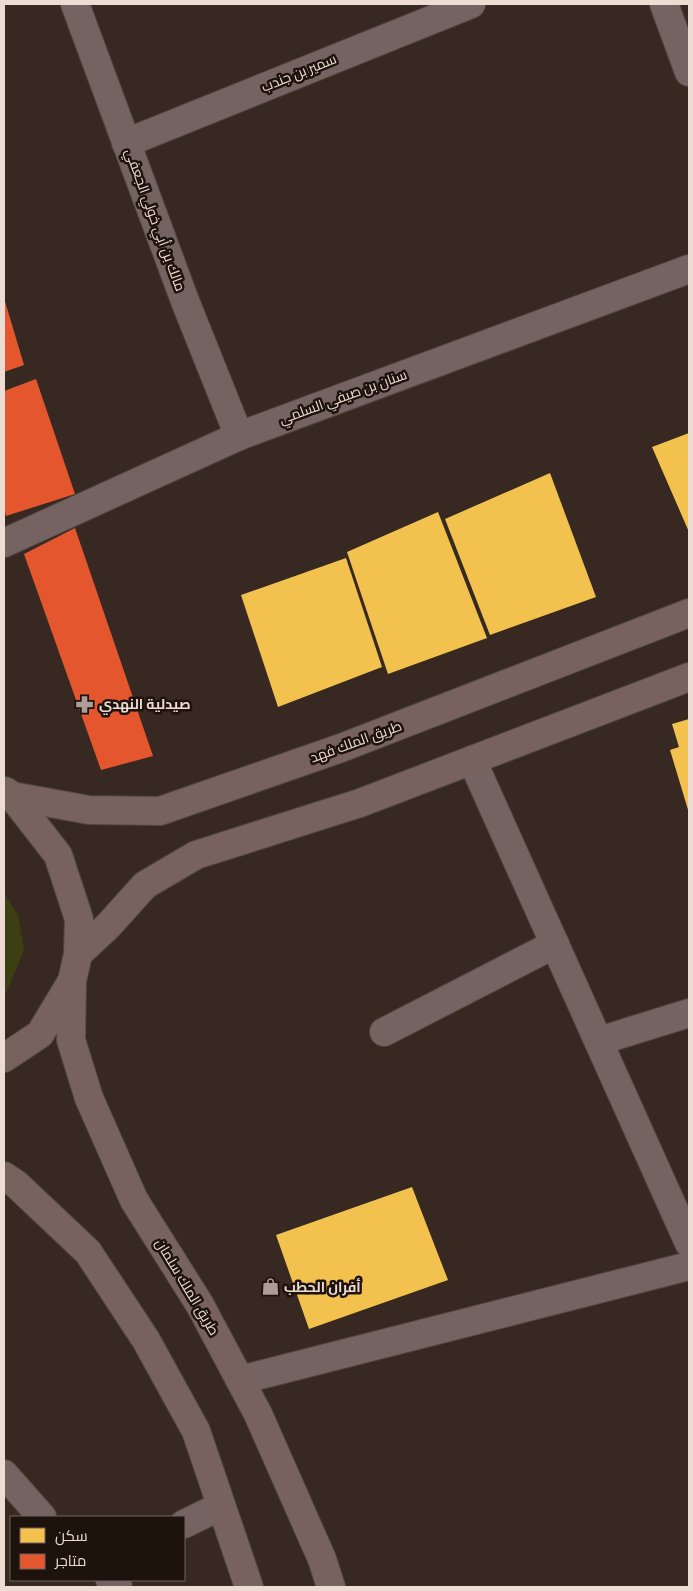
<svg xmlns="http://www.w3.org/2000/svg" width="693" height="1591" font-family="Signika,Cairo,sans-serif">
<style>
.green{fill:#3b3f11}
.homes{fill:#f2c14e}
.shops{fill:#e4572e}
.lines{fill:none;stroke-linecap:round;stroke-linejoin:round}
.minor-casing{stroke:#524640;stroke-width:30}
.major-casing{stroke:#524640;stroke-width:30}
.minor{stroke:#756362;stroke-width:28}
.major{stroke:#78625e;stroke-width:28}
.labels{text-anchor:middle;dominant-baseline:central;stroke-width:5;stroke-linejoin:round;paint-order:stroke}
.street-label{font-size:14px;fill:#eddcd4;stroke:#1e120d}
.poi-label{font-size:14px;font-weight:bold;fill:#eddcd4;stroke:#1e120d;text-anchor:start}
</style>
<rect width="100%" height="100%" fill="#372922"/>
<path class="green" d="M4,893L18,915L24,950L7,991L4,994Z"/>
<g class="homes">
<path d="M689,433V532L652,447Z"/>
<path d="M550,473L596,597L490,635L445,519Z"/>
<path d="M438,512L487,638L388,674L347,552Z"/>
<path d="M346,558L382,667L278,707L241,595Z"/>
<path d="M689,719V813L670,750L679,747L672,724Z"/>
<path d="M412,1187L448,1280L309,1329L276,1235Z"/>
</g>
<g class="shops">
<path d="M4,298L24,365L4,372Z"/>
<path d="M36,379L75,494L6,516L4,509V391Z"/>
<path d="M75,528L153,756L101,770L24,554Z"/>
</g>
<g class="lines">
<defs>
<g id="minor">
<path d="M75,4L185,301L239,436"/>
<path d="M664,4L689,72"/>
<path d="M126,143L471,4"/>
<path d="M4,543L239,436L689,269"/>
<path d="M472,760L689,1243"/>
<path d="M384,1032L555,944"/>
<path d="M599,1041L689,1013"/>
<path d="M240,1380L689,1266"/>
<path d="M4,1474L42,1517"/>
<path d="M184,1524L221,1506"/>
<path d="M110,1580L118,1587"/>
</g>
<g id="major">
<path d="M12,796L89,810L160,811L341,748L689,613"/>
<path d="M78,954L108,926L145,885L196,855L360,803L689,677"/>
<path d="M72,981L71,1040L89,1098L134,1200L200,1305L258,1414L322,1559L331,1587"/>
<path d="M4,1058L40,1034L72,981L78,954L79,919L58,855L12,796L5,791"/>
<path d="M4,1176L16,1184L88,1252L146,1340L196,1431L249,1587"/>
</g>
</defs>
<use href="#minor" class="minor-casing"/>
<use href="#major" class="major-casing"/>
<use href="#minor" class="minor"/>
<use href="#major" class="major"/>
</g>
<defs>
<symbol id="pharmacy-bare" viewBox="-9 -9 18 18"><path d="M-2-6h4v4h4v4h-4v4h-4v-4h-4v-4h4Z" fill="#ad9d96" stroke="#1e120d" stroke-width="2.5" paint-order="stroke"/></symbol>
<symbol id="shop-bare" viewBox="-9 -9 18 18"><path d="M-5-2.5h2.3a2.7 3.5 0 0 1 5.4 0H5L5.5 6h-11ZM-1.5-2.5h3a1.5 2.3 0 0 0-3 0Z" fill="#ad9d96" stroke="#1e120d" stroke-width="2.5" paint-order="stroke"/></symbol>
</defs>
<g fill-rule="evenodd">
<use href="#pharmacy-bare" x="72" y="692" width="25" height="25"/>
<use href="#shop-bare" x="258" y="1274" width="25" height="25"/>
</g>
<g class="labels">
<g class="street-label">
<text transform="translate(299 73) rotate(-22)">سمير بن جندب</text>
<text transform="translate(155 220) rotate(70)">مالك بن أبي خولي الجعفي</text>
<text transform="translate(343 397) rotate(-20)">سنان بن صيفي السلمي</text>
<text transform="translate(356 742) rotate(-20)">طريق الملك فهد</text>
<text transform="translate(187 1287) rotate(59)">طريق الملك سلمان</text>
</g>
<g class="poi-label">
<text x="99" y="704">صيدلية النهدي</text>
<text x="284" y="1287">أفران الحطب</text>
</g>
</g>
<rect width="693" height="1591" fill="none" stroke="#eddcd4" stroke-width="10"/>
<rect x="10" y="1516" width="175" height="65" fill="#1e120d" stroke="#71635d"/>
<rect x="20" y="1528" width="25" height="15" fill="#f2c14e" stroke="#71635d"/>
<text x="55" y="1541" font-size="15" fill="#eddcd4">سكن</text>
<rect x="20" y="1554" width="25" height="15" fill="#e4572e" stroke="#71635d"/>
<text x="55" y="1566" font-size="15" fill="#eddcd4">متاجر</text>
</svg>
